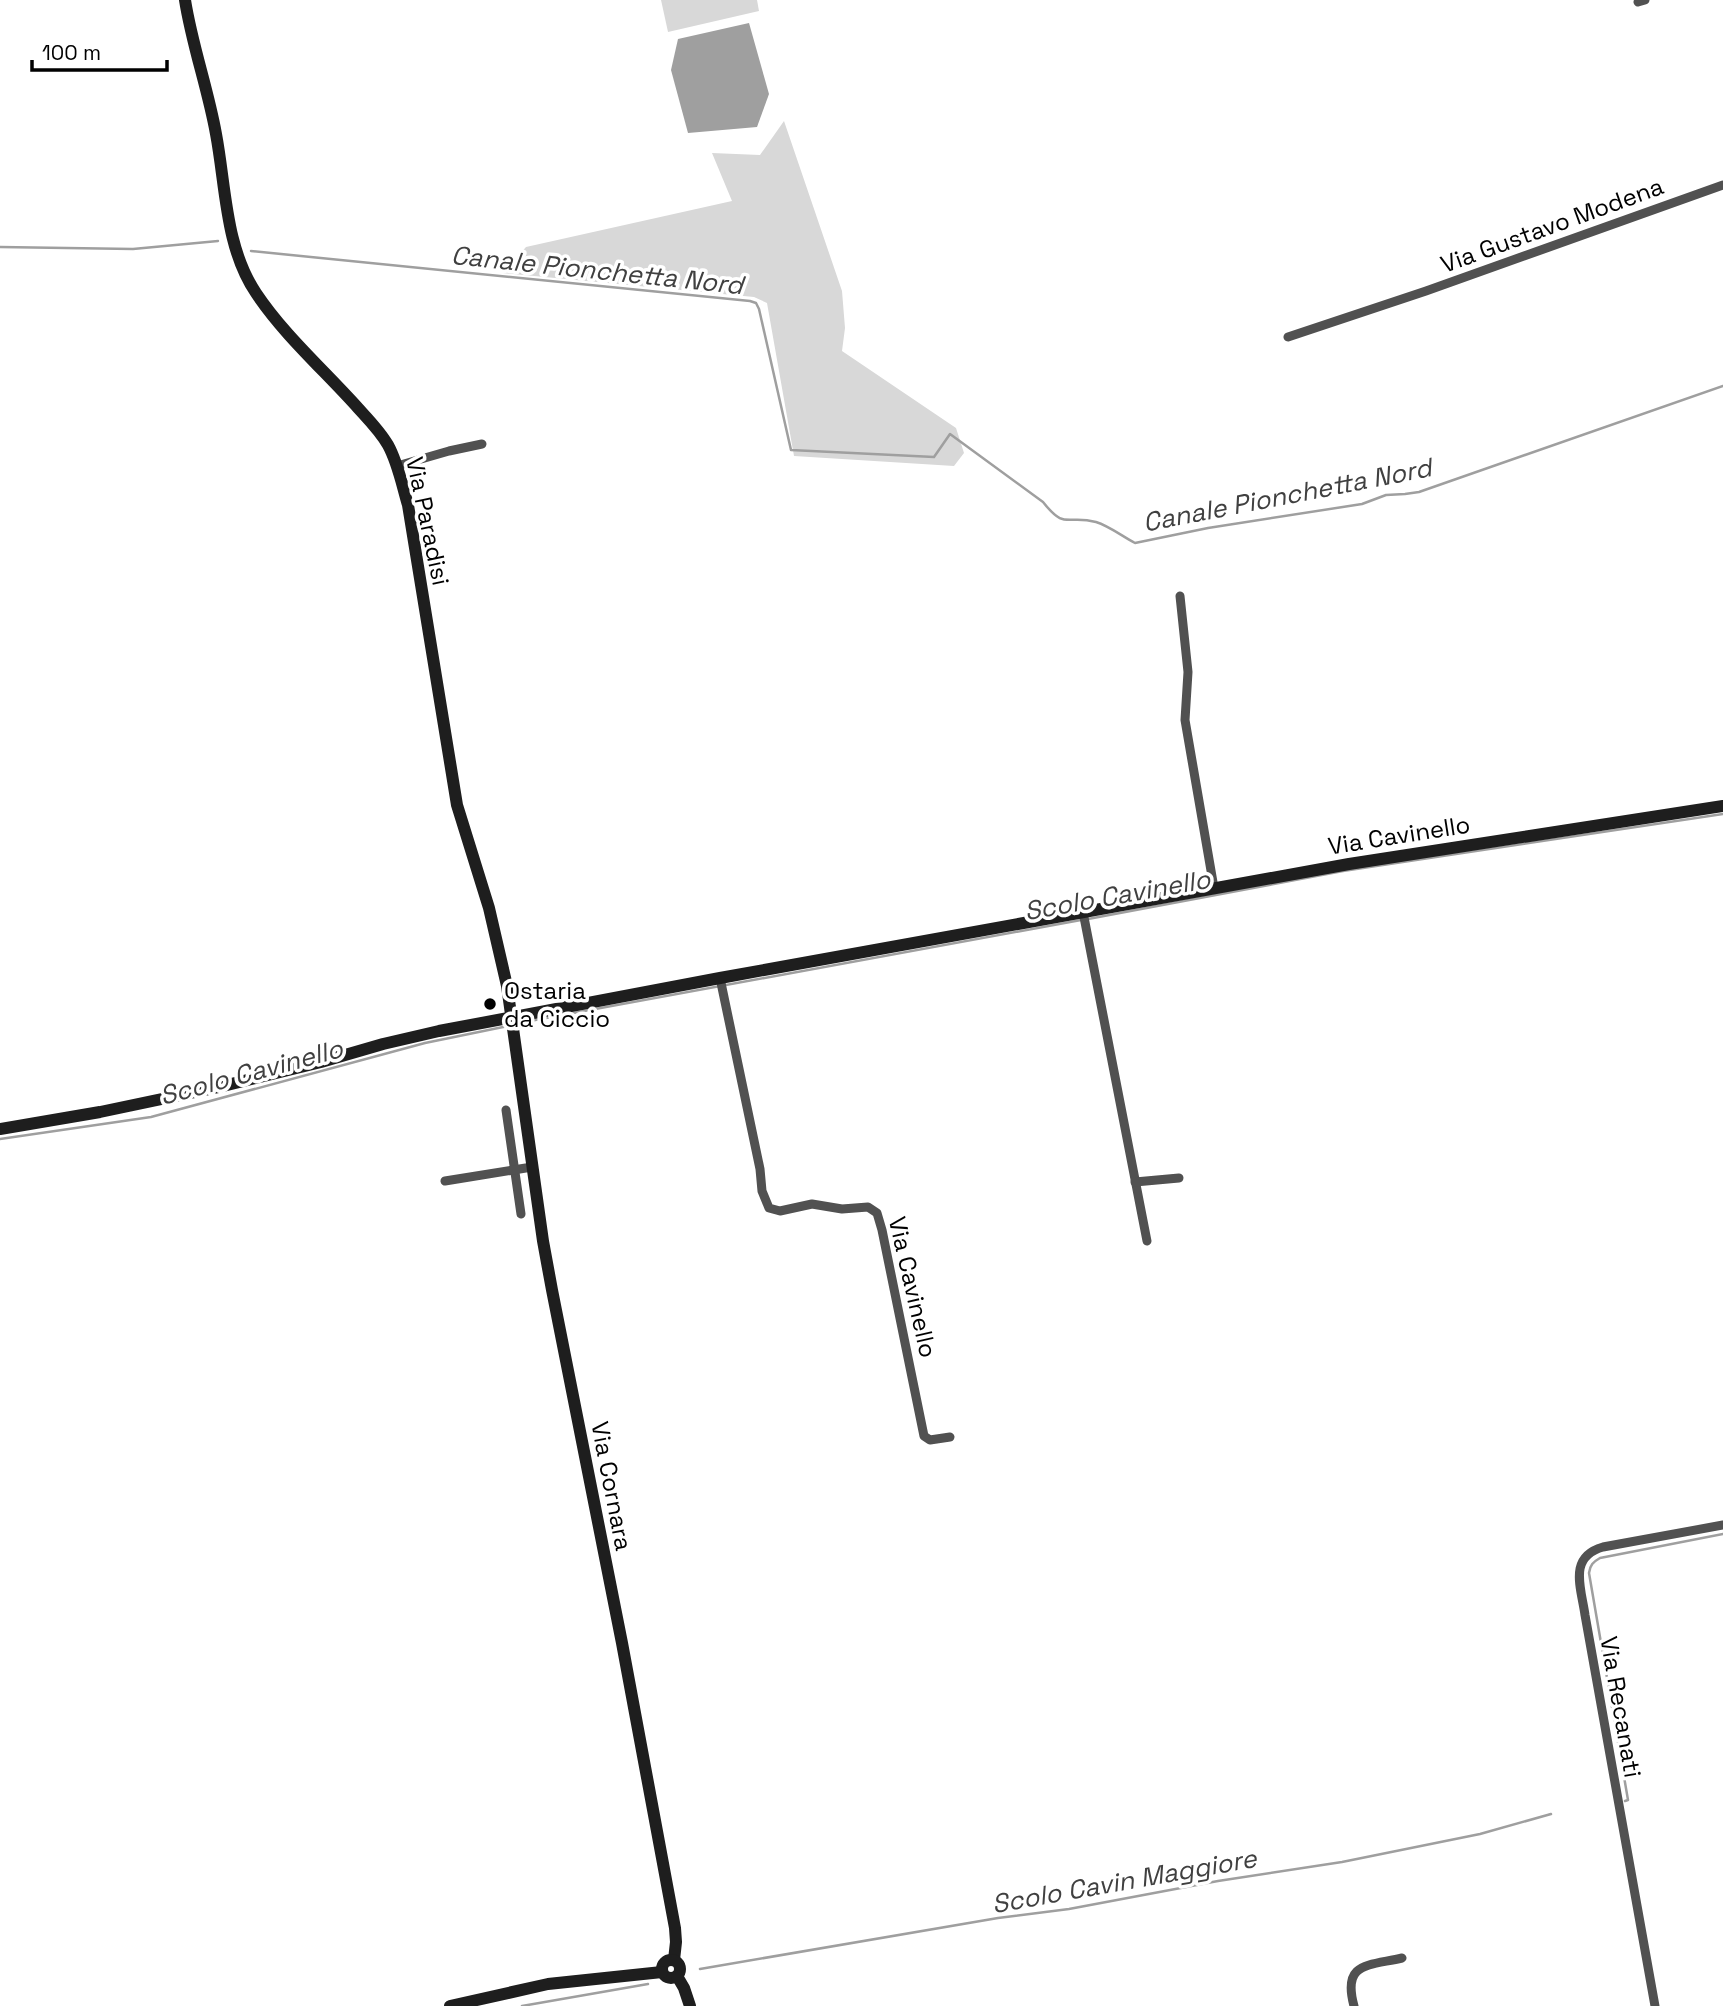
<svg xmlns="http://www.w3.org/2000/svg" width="1723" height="2006" font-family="'Space Grotesk',sans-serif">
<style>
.green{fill:#d8d8d8}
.water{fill:#9f9f9f}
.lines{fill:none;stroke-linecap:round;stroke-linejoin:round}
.stream{stroke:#9f9f9f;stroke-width:2.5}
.street{stroke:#515151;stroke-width:9}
.secondary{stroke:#1e1e1e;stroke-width:12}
.poi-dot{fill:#000;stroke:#fff;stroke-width:2.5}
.labels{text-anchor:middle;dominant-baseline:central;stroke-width:7;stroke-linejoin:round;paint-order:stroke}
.street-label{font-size:24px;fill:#000;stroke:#fff}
.poi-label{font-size:24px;fill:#000;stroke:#fff;text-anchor:start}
.water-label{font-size:26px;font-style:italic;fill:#404040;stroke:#fff}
</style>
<rect width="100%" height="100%" fill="#fff"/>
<g class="green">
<path d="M661,0H757L759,11L668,32Z"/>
<path d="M784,121L842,291L845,328L842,351L956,428L964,453L954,466L794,456L767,303L754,297L503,273L526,247L732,201L712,153L760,155Z"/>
</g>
<path class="water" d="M749,23L769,94L757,127L688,133L671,70L678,39Z"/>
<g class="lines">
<g class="stream">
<path d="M0,247L133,249L218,241"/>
<path d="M251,251L750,301L756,303L759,309L791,450L934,457L950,434L1043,502C1066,531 1066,514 1096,522C1109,526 1122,536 1135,543L1208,528L1362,504L1386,495L1405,494L1419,492L1723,386"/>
<path d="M1088,919L1343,871L1723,814"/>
<path d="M519,1023L1081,920"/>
<path d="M0,1139L151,1117L425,1043L508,1026"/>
<path d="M1625,1801L1628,1800L1589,1573C1590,1565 1593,1562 1600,1558L1723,1534"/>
<path d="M700,1969L998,1918L1069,1909L1218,1881L1342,1862L1480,1834L1551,1814"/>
<path d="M522,2006L648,1984"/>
</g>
<g class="street">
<path d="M1638,2L1645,0"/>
<path d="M1288,337L1426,291L1723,185"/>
<path d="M397,466L449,451L482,444"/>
<path d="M1180,596L1188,672L1185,720L1214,888"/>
<path d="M1083,912L1147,1241"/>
<path d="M720,978L760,1169L762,1191L769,1208L780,1211L812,1204L842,1209L868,1207L877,1213L882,1230L924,1436L930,1440L950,1437"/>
<path d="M506,1110L521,1214"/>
<path d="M445,1181L532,1167"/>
<path d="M1135,1182L1179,1178"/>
<path d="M1354,2006C1342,1962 1368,1966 1402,1958"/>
<path d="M1655,2006L1585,1615C1581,1587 1568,1557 1603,1547L1723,1525"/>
</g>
<g class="secondary">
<path d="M185,0C192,45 208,89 216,134C226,187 225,247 256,293C284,335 324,370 358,408C368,419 380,431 388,445C398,463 402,485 408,505L457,805L489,908L507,986L543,1241L552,1290L622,1643L675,1928L676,1942L674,1960"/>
<path d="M0,1129L100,1112L219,1087L321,1062L383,1044L439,1031L720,978L1349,864L1723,806"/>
<circle cx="671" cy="1969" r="9"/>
<path d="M677,1976L684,1988L690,2006"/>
<path d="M450,2006L548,1984L662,1972"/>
</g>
</g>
<circle class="poi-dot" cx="490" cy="1004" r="7"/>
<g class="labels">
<g class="street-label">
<text transform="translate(1552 225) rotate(-20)">Via Gustavo Modena</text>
<text transform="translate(428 521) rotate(78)">Via Paradisi</text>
<text transform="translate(1399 835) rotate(-9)">Via Cavinello</text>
<text transform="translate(913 1287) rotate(77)">Via Cavinello</text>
<text transform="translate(612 1486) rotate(79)">Via Cornara</text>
<text transform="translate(1621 1707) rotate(80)">Via Recanati</text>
</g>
<g class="poi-label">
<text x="504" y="990">Ostaria<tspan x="504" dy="28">da Ciccio</tspan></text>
</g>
<g class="water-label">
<text transform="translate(597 270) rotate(6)">Canale Pionchetta Nord</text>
<text transform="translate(1287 495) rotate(-11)">Canale Pionchetta Nord</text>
<text transform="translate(1117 895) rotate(-10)">Scolo Cavinello</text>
<text transform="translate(251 1072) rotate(-15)">Scolo Cavinello</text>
<text transform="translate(1124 1881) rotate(-10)">Scolo Cavin Maggiore</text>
</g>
</g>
<path d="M32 60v10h135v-10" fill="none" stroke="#000000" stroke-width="3.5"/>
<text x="42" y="60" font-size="21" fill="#000000" stroke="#ffffff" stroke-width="5" paint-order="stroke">100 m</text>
</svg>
